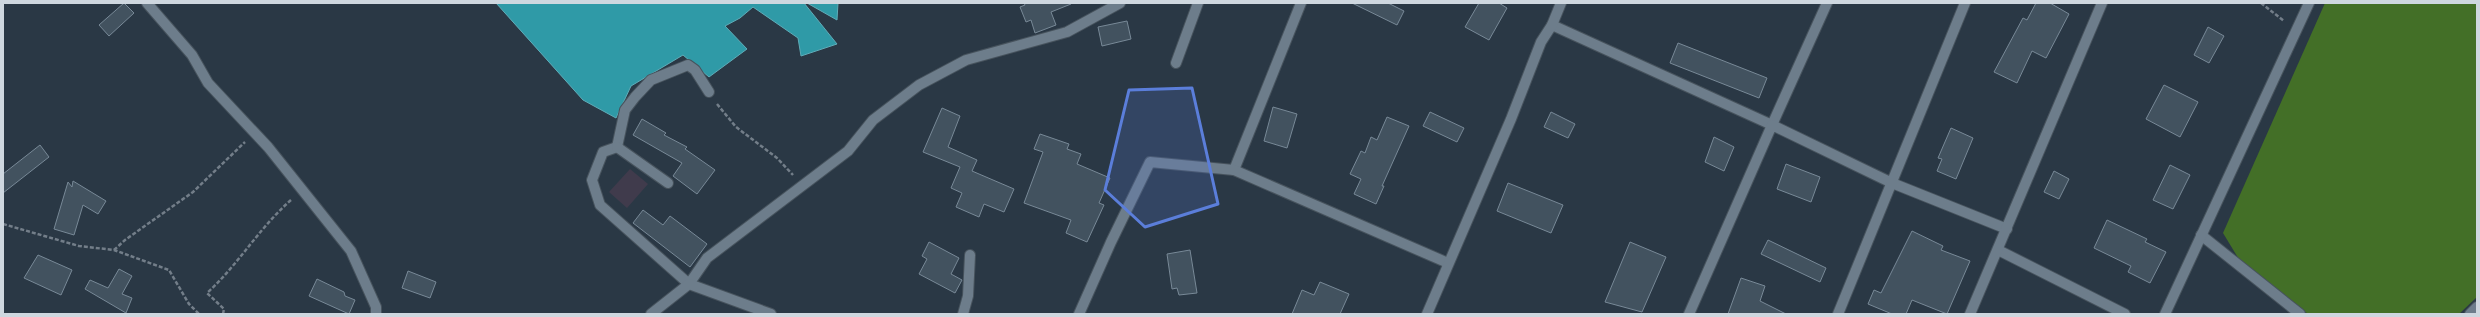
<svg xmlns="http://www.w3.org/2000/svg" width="2480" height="317" font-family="'PT Sans',sans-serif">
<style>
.industrial{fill:#403b4c}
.green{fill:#436f27}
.water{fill:#2f9aa7;stroke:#5facb8}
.building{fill:#42525f;stroke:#788997}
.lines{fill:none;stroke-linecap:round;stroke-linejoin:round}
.service-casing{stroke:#47535d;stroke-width:12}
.minor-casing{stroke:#47535d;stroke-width:12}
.tertiary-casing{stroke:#47535d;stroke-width:12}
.path{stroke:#737e89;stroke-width:2.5;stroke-dasharray:4 2;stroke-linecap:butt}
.service{stroke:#6d7d8b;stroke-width:10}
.minor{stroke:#6d7d8b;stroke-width:10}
.tertiary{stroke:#6d7d8b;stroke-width:10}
.marked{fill:#5b7eda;fill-opacity:0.2;stroke:#5b7eda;stroke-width:3;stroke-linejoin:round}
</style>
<rect width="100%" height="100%" fill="#2a3845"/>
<path class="industrial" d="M630,169L648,184L627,208L609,192Z"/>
<path class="green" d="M2325,3H2477V297L2459,314H2308L2240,261L2223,233Z"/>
<g class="water">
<path d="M496,3H804L837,44L801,56L798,38L753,7L740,18L725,26L747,49L709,77L683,55L631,86L616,118L583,100Z"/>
<path d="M807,3H838L837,20Z"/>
</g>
<g class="building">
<path d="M124,3L134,13L109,36L99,25Z"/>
<path d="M1024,3H1071V4L1051,12L1056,25L1035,33L1031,20L1026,22L1020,7L1025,5Z"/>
<path d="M1352,3H1388L1404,11L1397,25Z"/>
<path d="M1479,3H1499L1507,8L1489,40L1465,27Z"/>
<path d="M2036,3H2050L2069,14L2046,58L2032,51L2017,83L1994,72L2023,18L2027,20Z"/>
<path d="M1127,21L1131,39L1102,46L1098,27Z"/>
<path d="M2208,27L2224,36L2209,63L2194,55Z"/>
<path d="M1678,43L1767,78L1759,98L1670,63Z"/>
<path d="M2164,85L2198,102L2180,137L2146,119Z"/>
<path d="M1273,107L1297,114L1287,148L1264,141Z"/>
<path d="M942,108L960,116L948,147L977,160L972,171L1014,189L1004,212L984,204L979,217L956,207L962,193L951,188L960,167L923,152Z"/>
<path d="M1430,112L1464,128L1457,142L1423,126Z"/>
<path d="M1551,112L1575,124L1568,138L1544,127Z"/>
<path d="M1387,117L1409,126L1382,186H1384L1376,204L1354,194L1361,179L1350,174L1361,151L1365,153L1371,137L1377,140Z"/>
<path d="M642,119L666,133L664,135L687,147L685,149L715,170L697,194L673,176L682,163L633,135Z"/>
<path d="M1951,128L1973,138L1956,179L1937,171L1942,159L1938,158Z"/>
<path d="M1040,134L1069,144L1067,149L1081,154L1077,164L1110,178L1099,203L1104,205L1087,242L1066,233L1071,220L1024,203L1043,152L1034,149Z"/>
<path d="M1714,137L1734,147L1724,171L1705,162Z"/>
<path d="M40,145L49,157L3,193V174Z"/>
<path d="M1786,164L1820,177L1811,202L1777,189Z"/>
<path d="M2170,165L2190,175L2173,209L2153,200Z"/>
<path d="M2054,171L2069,179L2059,199L2044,192Z"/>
<path d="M73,181L106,201L98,214L83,205L74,235L54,229L68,182L72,187Z"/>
<path d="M1508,183L1563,205L1551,233L1497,211Z"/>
<path d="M643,210L663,225L670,216L707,244L690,267L633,223Z"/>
<path d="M2107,220L2147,239L2145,242L2166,252L2150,283L2128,272L2131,266L2094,248Z"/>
<path d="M1912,231L1943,246L1941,250L1970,261L1947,314L1912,300L1906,314H1892L1868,304L1874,290L1881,293Z"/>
<path d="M1768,240L1826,268L1820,282L1761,254Z"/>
<path d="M929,242L959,258L951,274L962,280L955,293L919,274L927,259L922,256Z"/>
<path d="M1630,242L1666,257L1642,312L1605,302Z"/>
<path d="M1190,250L1197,293L1179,295L1177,288L1172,289L1167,254Z"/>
<path d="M38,255L72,270L61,295L24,278Z"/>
<path d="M119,269L132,276L122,294L132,298L126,313L85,289L90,280L108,288Z"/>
<path d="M408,271L436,282L430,298L402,288Z"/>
<path d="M1741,278L1765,286L1760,301L1786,314H1728Z"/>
<path d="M317,279L344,292L345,296L355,300L349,314L309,296Z"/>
<path d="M1320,282L1349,294L1340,314H1292L1302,290L1314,295Z"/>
</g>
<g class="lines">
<defs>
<g id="service">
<path d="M147,3L192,55L208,83L268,147L351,251L376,307V314"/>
<path d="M1176,63L1198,3"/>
<path d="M617,147L603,152L592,180L600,205L689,284L707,258L848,151L873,120L919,85L966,60L1067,32L1120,3"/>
<path d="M617,147L625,110L635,97L651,80L688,65L695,70L709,92"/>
<path d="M617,147L668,183"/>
<path d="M2201,235L2300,314"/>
<path d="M963,314L968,296L970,255"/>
<path d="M2470,314L2477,307"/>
</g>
<g id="minor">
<path d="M1552,25L1772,125L1827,3"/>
<path d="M1234,170L1301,3"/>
<path d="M1998,250L2125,314"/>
<path d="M651,314L689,284L771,314"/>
<path d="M1079,314L1111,242L1150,162L1234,170L1448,263"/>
<path d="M1427,314L1511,119L1541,42L1552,25L1561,3"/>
<path d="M1689,314L1772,125L1892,183L2007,229"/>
<path d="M1838,314L1965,3"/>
<path d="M1970,314L2102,3"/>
</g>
<path id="tertiary" d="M2165,314L2309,3"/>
</defs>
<use href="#service" class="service-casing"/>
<use href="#minor" class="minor-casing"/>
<use href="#tertiary" class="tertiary-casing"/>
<g class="path">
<path d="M2261,3L2284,21"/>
<path d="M717,104L736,127L777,158L793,175"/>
<path d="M3,224L79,246L114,250L169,270L189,304L199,314"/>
<path d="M114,250L125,240L193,192L245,142"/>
<path d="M223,314L224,309L207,293C239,264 258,229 291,200"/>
</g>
<use href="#service" class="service"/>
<use href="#minor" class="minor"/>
<use href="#tertiary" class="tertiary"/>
</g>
<path class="marked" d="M1192,88L1218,204L1145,227L1105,190L1129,90Z"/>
<rect width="2480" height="317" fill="none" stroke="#ced7df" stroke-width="8"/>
</svg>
